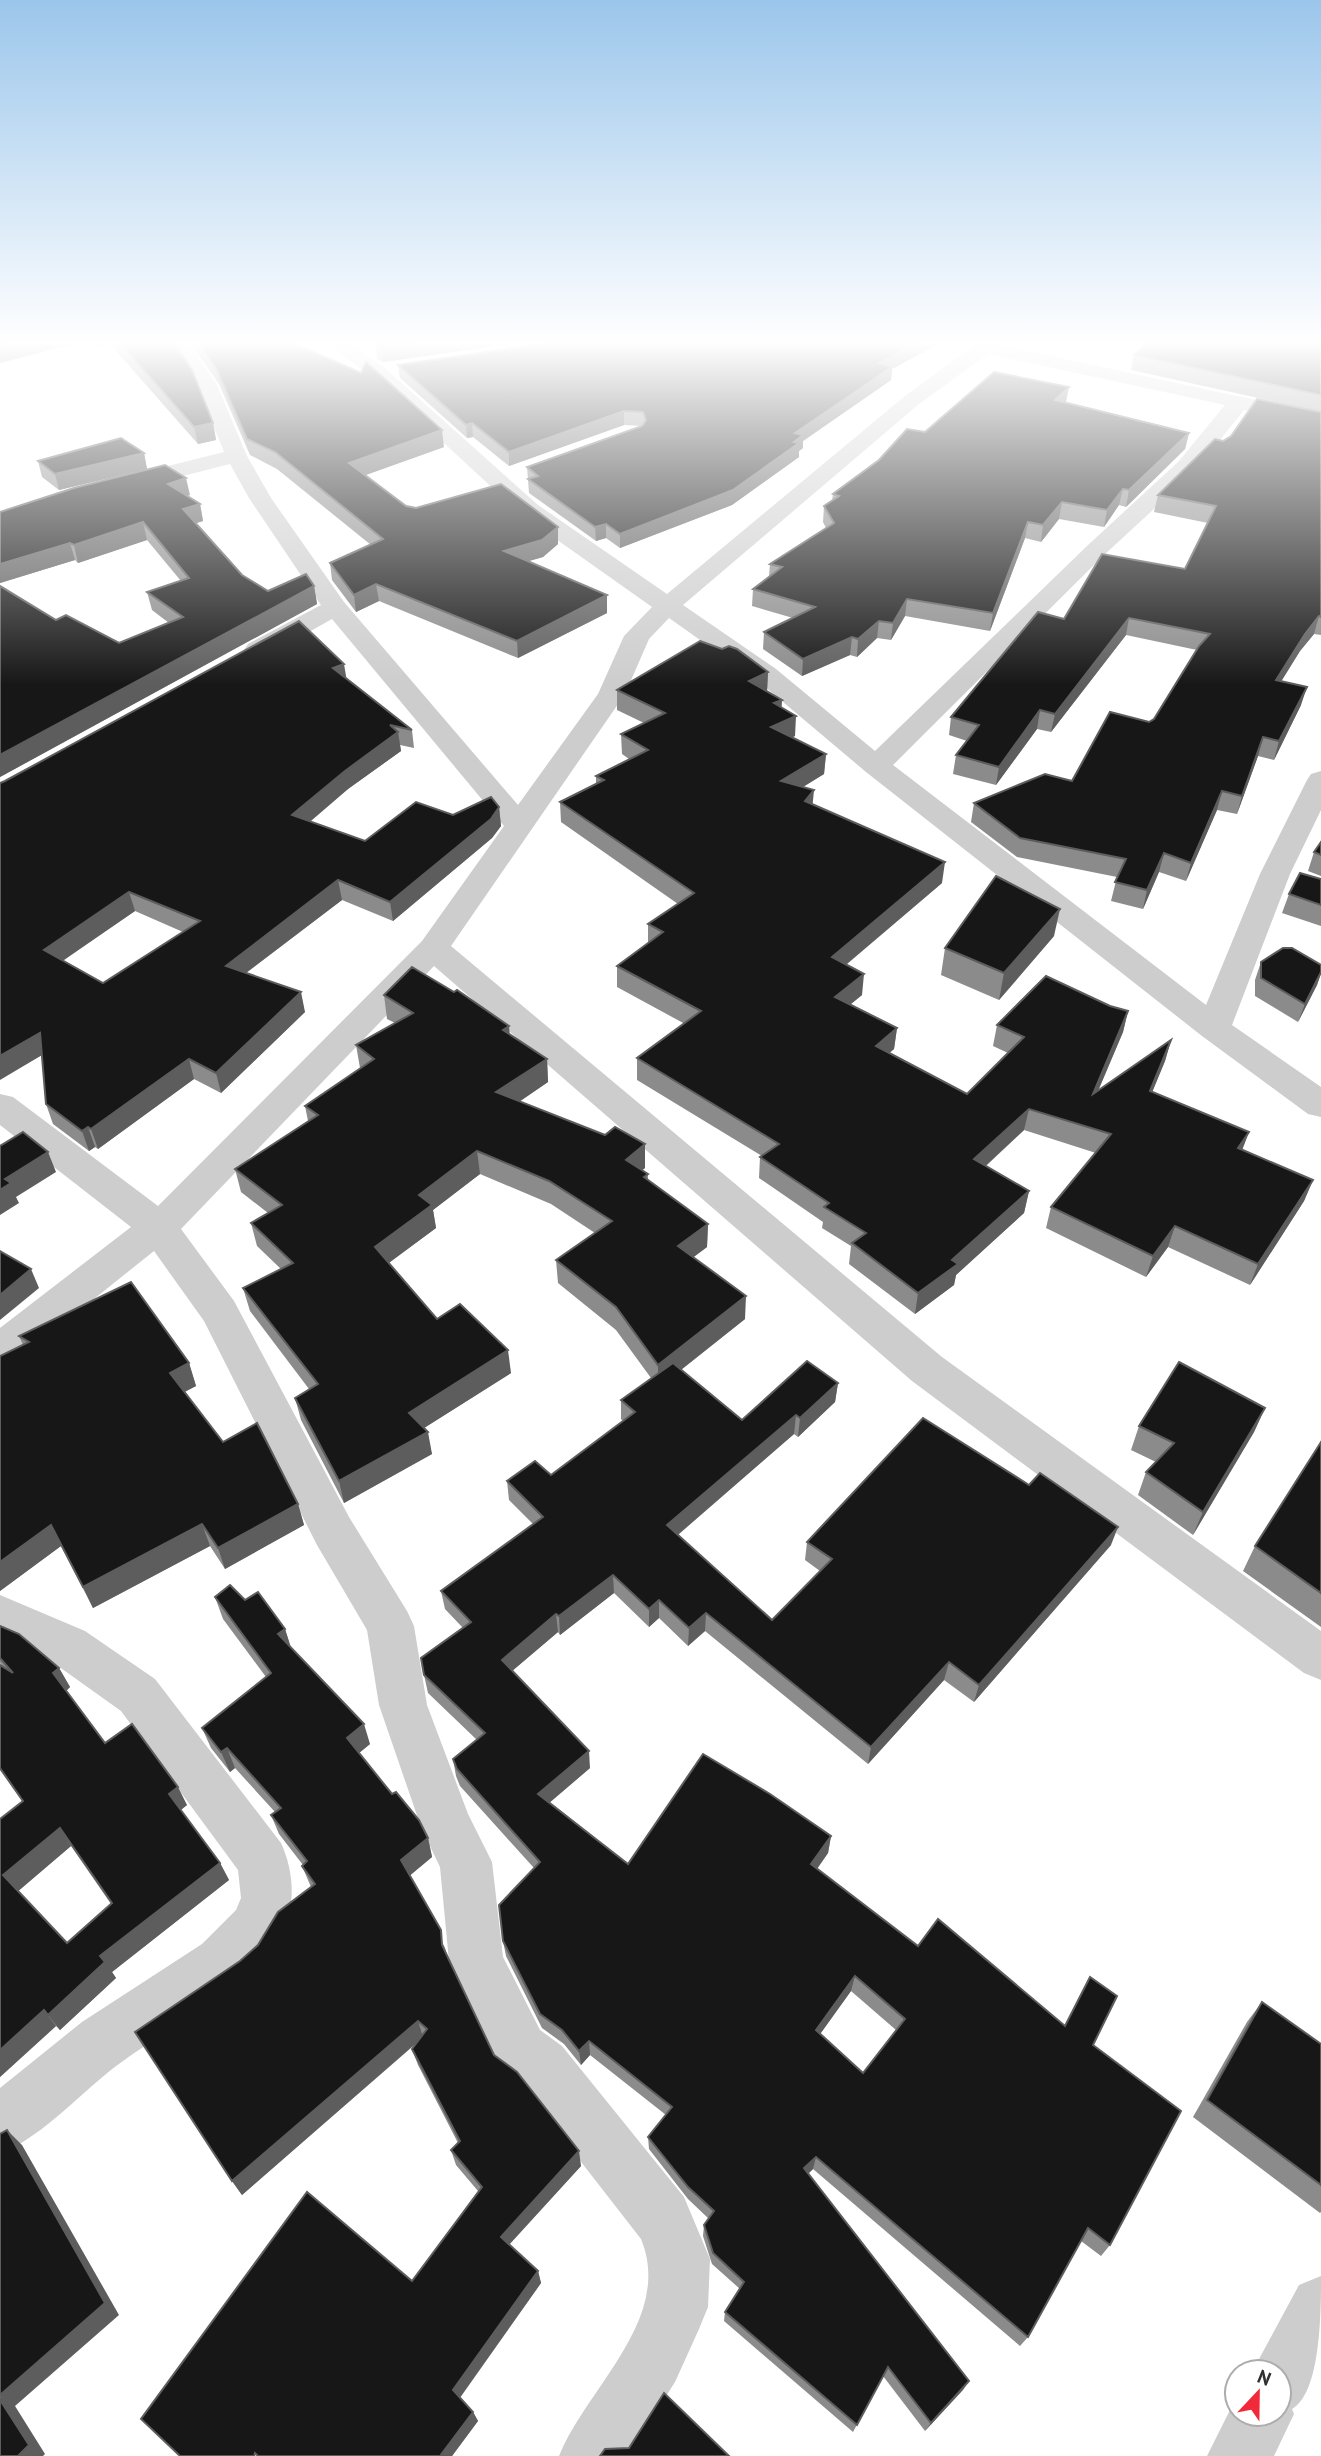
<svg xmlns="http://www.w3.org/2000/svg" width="1321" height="2456" font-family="'PT Sans',sans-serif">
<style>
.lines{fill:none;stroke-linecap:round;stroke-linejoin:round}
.street{fill:#cdcdcd;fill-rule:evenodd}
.wall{fill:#8b8b8b;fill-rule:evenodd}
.shaded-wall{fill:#5d5d5d}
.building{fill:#171717;stroke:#5d5d5d;stroke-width:2;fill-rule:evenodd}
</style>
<rect width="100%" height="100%" fill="#fff"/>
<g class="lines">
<g class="street">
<path d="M169,341H188L217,385L247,456L271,498L344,602L518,805L598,694L624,636L652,607L522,515L371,376L323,341H346L385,368L538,505L667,594L905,396L977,343L1002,341L1000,345L1321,414V426L1244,410L1195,471L1103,556L893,765L1206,1005L1260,874L1307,780L1311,774L1321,771V810L1290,874L1232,1025L1321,1087V1117L1308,1114L1202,1036L866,772L758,681L669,618L649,639L625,694L451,946L942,1357L1321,1631V1680L1304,1673L912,1381L434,966L181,1229L234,1301L349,1517L407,1611L414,1626L427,1705L468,1814L492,1862L503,1957L540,2030L562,2046L684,2197L710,2259L708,2307L699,2329L675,2382L628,2456H559C587,2387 674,2319 641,2239L522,2086L500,2070L449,1961L440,1867L421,1827L379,1705L367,1630L317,1545L204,1321L154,1251L15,1362L0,1367V1328L131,1227L0,1125V1094L13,1097L158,1206L422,941L504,826L332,619L266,656H248L244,650L248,644L321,605L249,498L230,464L124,491L116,489L113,484L116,479L224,452L197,385ZM988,354L1225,405L1179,461L1087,546L875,751L776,669L683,605L919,404Z"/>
<path d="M0,1595L85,1631L155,1679L281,1843C296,1876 296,1913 276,1945C251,1986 164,2031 123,2061C82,2090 47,2134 0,2154V2088L82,2022L202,1944L236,1910L241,1898L238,1870L121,1711L51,1661L0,1638Z"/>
<path d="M1321,2276C1321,2312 1321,2393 1292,2409L1294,2414L1274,2456H1207L1237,2396V2414H1279V2372H1252L1299,2285Z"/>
</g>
</g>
<g class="wall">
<path d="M89,341H173L213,423L216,440L198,444L110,344L100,347Z"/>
<path d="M189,341H289L444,447L365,475L406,506L416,508L558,527V544L543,557L528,561L607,595V613L518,658L379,601L356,612L332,580L330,563L371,545L277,469L250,455L219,384Z"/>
<path d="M368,341H529L383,362L377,359L376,345Z"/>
<path d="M560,341H944L892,369L891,380L803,441V448L799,451V457L732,505L620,548L606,538L596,541L529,493L527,467L642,426L624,425L509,466L473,437L467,438L400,378L398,365Z"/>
<path d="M1321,341V635L1314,634L1300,651L1281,681L1301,705L1274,760L1258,756L1237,814L1217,810L1186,881L1159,872L1143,909L1111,901L1117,877L1017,857L971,822L974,803L1072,781L1149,722L1154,719L1197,650L1126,635L1051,732L1037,729L996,785L953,774L956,755L967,741L949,735L951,717L1064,619L1185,569L1208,523L1154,512L1158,495L1223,441L1318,411L1131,370L1134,355Z"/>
<path d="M1066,402L1065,403L1189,433L1185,449L1126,507L1119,505L1104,527L1059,519L1041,542L1025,538L990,631L905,616L891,640L877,638L857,657L850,655L802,676L763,649L764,632L793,618L752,606L753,589L769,576L770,564L826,528L823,522L824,506L832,500L833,494L925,432Z"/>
<path d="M144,453L147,469L59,490L42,477L38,461Z"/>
<path d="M190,495L187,496L200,504L203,521L196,523L242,575L268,591L314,586L317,604L0,777V586L56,620L119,643L169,623L152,610L147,592L181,581L147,540L78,563L75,560L0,583V512Z"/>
<path d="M768,672L767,691L782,708L795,736L792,737L826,754L824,774L803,787L813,805L942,883L846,965L862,995L850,1005L897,1028L894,1049L889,1053L967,1094L1008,1053L993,1046L997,1025L1110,1006L1128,1011L1123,1032L1098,1090L1171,1040L1165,1061L1152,1092L1249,1132L1242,1149L1313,1180L1304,1201L1250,1285L1168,1247L1146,1277L1046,1228L1051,1207L1096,1153L1024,1130L986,1166L1029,1191L1024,1213L956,1275L954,1285L915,1314L849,1264L851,1246L822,1228L823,1222L759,1178L760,1157L762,1156L637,1080V1058L685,1024L617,987V966L648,943V924L678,904L561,822L560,802L596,784V776L629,759L622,754L621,734L644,723L617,710V690Z"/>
<path d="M347,679L412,730L414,748L400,745L401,751L348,789L310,822L365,841L453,815L499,807L501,826L492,838L393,921L342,900L246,973L305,1012L221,1093L194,1079L98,1149L95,1147L89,1151L53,1124L46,1104L42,1055L0,1079V783ZM135,911L183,932L103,983L63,960Z"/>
<path d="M1321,842V876L1308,871L1314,852Z"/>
<path d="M1321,879V926L1282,913L1289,894Z"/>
<path d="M1054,936L999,1000L941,975L945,948Z"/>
<path d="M1261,962L1321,965V974L1317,985L1298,1022L1255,996V980Z"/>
<path d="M384,995L510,1035L547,1059L548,1082L519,1102L645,1168L642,1170L648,1174V1180L708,1224L707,1247L693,1257L745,1319L681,1370L742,1420L838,1383L835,1402L798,1437L794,1434L678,1535L772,1620L820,1571L805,1560L807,1542L1111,1545L974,1702L944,1680L868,1764L705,1631L688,1646L659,1618L649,1627L614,1593L560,1635L558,1632L512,1671L590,1768L550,1802L628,1864L831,1836L828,1853L817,1869L918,1946L1064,2026L1093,2045L1110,2245L1101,2256L1081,2241L1028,2337L1020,2346L813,2169L808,2174L969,2381L925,2431L883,2376L853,2432L724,2321L725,2312L740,2289L712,2264L703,2236L704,2225L709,2219L688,2199L649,2149L648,2137L666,2115L590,2055L581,2065L564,2044L542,2028L506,1956L503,1941L534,1868L460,1786L456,1776L453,1759L477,1740L428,1693L424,1675L463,1628L445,1609L441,1591L533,1524L509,1500L507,1481L551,1475L623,1421L621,1419V1400L651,1378L616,1330L558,1283L556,1260L595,1233L551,1204L480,1174L433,1210L436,1228L389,1263L437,1319L511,1373L424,1428L432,1454L344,1503L301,1420L295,1398L309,1389L250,1311L243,1288L281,1269L257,1246L251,1223L268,1213L241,1192L235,1169L308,1121L305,1106L360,1068L356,1045L395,1023L387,1019ZM851,1991L896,2030L863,2073L820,2034Z"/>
<path d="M19,1336L189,1363L196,1386L185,1392L223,1442L298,1504L304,1525L225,1569L210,1546L93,1608L61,1546L0,1591L23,1345Z"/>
<path d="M1265,1408L1254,1432L1193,1535L1138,1495L1146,1472L1156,1462L1131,1450L1139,1426Z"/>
<path d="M1321,1442V1627L1243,1571L1255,1546Z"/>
<path d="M215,1597L245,1600L285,1629L291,1648L370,1744L359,1753L428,1838L432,1857L410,1875L445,1948L446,1952L494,2055L581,2166L509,2245L538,2271L541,2283L460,2398L473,2412L478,2421L452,2456L412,2281L478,2191L456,2165L451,2150L458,2143L418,2065L412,2049L419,2041L242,2195L232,2181L240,1961L258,1945L311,1887L302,1866L303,1865L279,1834L271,1815L275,1812L235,1768L230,1772L211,1748L202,1728L266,1677L223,1619Z"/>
<path d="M0,1626L59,1668L70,1687L66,1691L105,1743L187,1805L181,1810L220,1863L229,1880L112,1972L116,1978L60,2030L56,2026L0,2077L22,1801L0,1770V1665L3,1667L0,1663ZM71,1846L111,1904L67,1943L18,1891Z"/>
<path d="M1262,2002L1321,2044V2212L1320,2213L1193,2117L1247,2022Z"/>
</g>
<g class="shaded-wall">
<path d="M20,341H85L0,363V346Z"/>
<path d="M99,341H110V344L100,347Z"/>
<path d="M436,341H529L383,362L381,349Z"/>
<path d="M921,341H944L892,369L891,380L803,441V448L799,451V457L732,505L620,548V534L795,433L879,363Z"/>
<path d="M1069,387L1066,402L1052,416L1055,400Z"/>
<path d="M624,411V425L509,466V452Z"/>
<path d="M213,423L216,440L198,444L194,427Z"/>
<path d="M472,423L473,437L467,438L466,425Z"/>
<path d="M442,430L444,447L352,480L349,463Z"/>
<path d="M1189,433L1185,449L1126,507L1129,490Z"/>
<path d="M144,453L147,469L59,490L55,474Z"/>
<path d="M186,478L190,495L172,501L168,484Z"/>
<path d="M1123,489L1119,505L1104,527L1107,510Z"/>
<path d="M1062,502L1059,519L1041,542L1043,525Z"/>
<path d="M200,504L203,521L187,526L183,509Z"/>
<path d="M143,522L147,540L78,563L74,545Z"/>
<path d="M1028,522L1025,538L990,631L993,613Z"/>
<path d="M606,524V538L596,541L595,527Z"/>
<path d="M558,527V544L543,557L505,568L504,551Z"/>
<path d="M70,543L75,560L0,583V564Z"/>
<path d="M376,584L379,601L356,612L354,595Z"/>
<path d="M314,586L317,604L0,777V755Z"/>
<path d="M607,595V613L518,658L517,641Z"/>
<path d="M907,599L905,616L891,640L893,623Z"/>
<path d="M1319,616L1314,634L1300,651L1271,698L1276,680L1305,634Z"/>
<path d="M1129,618L1126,635L1051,732L1055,714Z"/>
<path d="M879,621L877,638L857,657L858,639Z"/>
<path d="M852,637L850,655L802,676L803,659Z"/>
<path d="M344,664L347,682L333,668Z"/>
<path d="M768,672L767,692L749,681Z"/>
<path d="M1307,687L1301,705L1274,760L1279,741Z"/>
<path d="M782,700L781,720L774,703Z"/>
<path d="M1040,710L1037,729L996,785L999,767Z"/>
<path d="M796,716L795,736L770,747L771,727Z"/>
<path d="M398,732L401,751L348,789L295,834L292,815L345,771Z"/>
<path d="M1263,737L1258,756L1237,814L1242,796Z"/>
<path d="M826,754L824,774L780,801L781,781Z"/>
<path d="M814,790L812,811L805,801Z"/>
<path d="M1222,791L1217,810L1186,881L1191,863Z"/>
<path d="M499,807L501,826L492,838L393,921L390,902Z"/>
<path d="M1164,853L1159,872L1143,909L1147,890Z"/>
<path d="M945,862L942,883L830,978L832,957Z"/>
<path d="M338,880L342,900L230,985L226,966Z"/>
<path d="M129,892L135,911L51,969L44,950Z"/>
<path d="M1060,909L1054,936L999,1000L1004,973Z"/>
<path d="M1321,972L1317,985L1298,1022L1305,1004Z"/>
<path d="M864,974L862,995L833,1018L835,997Z"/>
<path d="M301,992L305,1012L221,1093L216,1073Z"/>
<path d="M1128,1011L1123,1032L1088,1115L1093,1094Z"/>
<path d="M509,1026L511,1050L503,1030Z"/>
<path d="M897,1028L894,1049L873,1067L876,1046Z"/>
<path d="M40,1033L47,1052L0,1080V1056Z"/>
<path d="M1171,1040L1165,1061L1144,1112L1150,1091Z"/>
<path d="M189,1059L194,1079L98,1149L91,1129Z"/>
<path d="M547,1059L548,1082L498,1116L496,1092Z"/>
<path d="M1029,1109L1024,1130L970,1180L974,1159Z"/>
<path d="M88,1127L95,1147L89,1151L82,1131Z"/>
<path d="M1249,1132L1241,1153L1238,1148Z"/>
<path d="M645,1144V1168L626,1183V1160Z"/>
<path d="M477,1151L480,1174L433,1210L436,1228L379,1270L375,1247L419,1195Z"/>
<path d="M48,1152L56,1172L16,1197L19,1203L0,1215V1190L5,1179Z"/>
<path d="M1313,1180L1304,1201L1250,1285L1258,1264Z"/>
<path d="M1029,1191L1024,1213L956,1275L954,1285L915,1314L918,1293L952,1260Z"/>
<path d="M708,1224L707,1247L678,1269V1246Z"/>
<path d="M1175,1226L1168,1247L1146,1277L1153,1256Z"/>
<path d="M31,1269L39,1288L0,1320V1295Z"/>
<path d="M746,1296L745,1319L658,1388V1365Z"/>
<path d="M508,1350L511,1373L413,1435L409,1413Z"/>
<path d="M189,1363L196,1386L178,1395L170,1373Z"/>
<path d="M838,1383L835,1402L798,1437L800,1418Z"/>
<path d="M1265,1408L1254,1432L1193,1535L1203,1512Z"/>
<path d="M796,1415L794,1434L667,1544V1525Z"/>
<path d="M428,1432L432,1454L344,1503L339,1481Z"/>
<path d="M298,1504L304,1525L225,1569L218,1548Z"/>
<path d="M202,1524L210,1546L93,1608L83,1587Z"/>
<path d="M51,1525L61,1546L0,1591V1562Z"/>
<path d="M1118,1527L1111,1545L974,1702L979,1685Z"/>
<path d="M613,1575L614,1593L560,1635L559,1616Z"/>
<path d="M659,1600V1618L649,1627V1609Z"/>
<path d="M706,1613L705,1631L688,1646L689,1628Z"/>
<path d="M556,1614L558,1632L504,1678L502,1660Z"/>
<path d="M285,1629L292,1651L278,1634Z"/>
<path d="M949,1662L944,1680L868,1764L871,1747Z"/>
<path d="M59,1668L70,1687L64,1693L53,1673Z"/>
<path d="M364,1724L370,1744L353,1758L347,1738Z"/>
<path d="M227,1748L235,1768L230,1772L221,1752Z"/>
<path d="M589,1751L590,1768L541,1810L538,1794Z"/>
<path d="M178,1787L187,1805L178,1812L169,1794Z"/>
<path d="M60,1828L71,1846L16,1893L3,1875Z"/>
<path d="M831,1836L828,1853L809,1880L811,1864Z"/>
<path d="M428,1838L432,1857L407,1878L401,1860Z"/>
<path d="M220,1863L229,1880L112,1972L116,1978L60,2030L48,2015L100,1956Z"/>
<path d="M855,1976L851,1991L813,2044L816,2030Z"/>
<path d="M44,2010L56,2026L0,2077V2050Z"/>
<path d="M418,2021L423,2037L242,2195L232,2181Z"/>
<path d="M589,2041L590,2055L581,2065L579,2051Z"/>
<path d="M7,2130L22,2145L119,2315L15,2406L45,2454L43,2456H18L0,2400Z"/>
<path d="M579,2151L581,2166L504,2250L501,2237Z"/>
<path d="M816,2157L813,2169L801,2180L804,2168Z"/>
<path d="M538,2271L541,2283L458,2400L453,2390Z"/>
<path d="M969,2381L963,2390L925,2431L931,2423Z"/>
<path d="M473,2412L478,2421L452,2456H440Z"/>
</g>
<g class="building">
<path d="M0,341H20L0,346Z"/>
<path d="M118,341H173L192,370L213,423L194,427Z"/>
<path d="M197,341H289L361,373L366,362L442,430L349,463L406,506L416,508L501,484L558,527L542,540L504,551L607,595L517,641L376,584L354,595L330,563L383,539L275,452L247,439L216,368Z"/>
<path d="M378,341H436L381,349L376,346Z"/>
<path d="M560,341H921L879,363L892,367L795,433L803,435L794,442L799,443L733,490L620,534L606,524L595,527L528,479L538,476L527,467L642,426L646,420L643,412L624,411L509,452L472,423L466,425L398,365Z"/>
<path d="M1149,341H1321V395L1134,355Z"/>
<path d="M994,372L1069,387L1055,400L1189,433L1129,490L1123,489L1107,510L1062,502L1043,525L1028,522L993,613L907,599L893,623L879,621L858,639L852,637L803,659L764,632L815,607L753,589L782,567L770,564L834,523L824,506L839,496L833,494L879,460L907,429L925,432Z"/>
<path d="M1257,399L1321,412V617L1319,616L1305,634L1276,680L1307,687L1279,741L1263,737L1242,796L1222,791L1191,863L1164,853L1147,890L1115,882L1126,859L1020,838L974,803L1045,774L1072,781L1110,712L1149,722L1154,719L1199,646L1210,634L1129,618L1055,714L1040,710L999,767L956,755L979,725L951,717L1038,612L1064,619L1102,554L1185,569L1216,506L1158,495L1215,439L1223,441L1231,436Z"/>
<path d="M121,438L144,453L55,474L38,461Z"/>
<path d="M165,465L186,478L168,484L200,504L183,509L242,575L268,591L306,574L314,586L0,755V586L56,620L66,615L119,643L183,617L147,592L189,578L143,522L74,545L70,543L0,564V512L74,488Z"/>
<path d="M299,621L344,664L333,668L412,730L390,725L398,732L345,771L292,815L365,841L416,802L453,815L491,797L499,807L491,819L390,902L338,880L226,966L301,992L216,1073L189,1059L91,1129L88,1127L82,1131L46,1104L40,1033L0,1056V783L5,781ZM129,892L200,921L103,983L44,950Z"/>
<path d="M700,641L722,649L729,646L737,649L768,672L749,681L782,700L774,703L796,716L771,727L826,754L781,781L814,790L805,801L945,862L832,957L864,974L835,997L897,1028L876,1046L967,1094L1024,1037L997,1025L1046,976L1110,1006L1128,1011L1093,1094L1171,1040L1150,1091L1249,1132L1238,1148L1313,1180L1258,1264L1175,1226L1153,1256L1051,1207L1111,1134L1029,1109L974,1159L1029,1191L952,1260L958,1264L918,1293L852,1243L866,1233L824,1207L829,1203L760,1157L779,1144L637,1058L701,1011L617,966L663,932L648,924L694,893L560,802L604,780L596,776L648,750L621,734L665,713L617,690Z"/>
<path d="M1321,842V855L1314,852Z"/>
<path d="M1300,873L1321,879V905L1289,894Z"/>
<path d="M996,876L1060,909L1004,973L945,948Z"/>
<path d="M1283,948H1292L1321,965V972L1305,1004L1261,978V962Z"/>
<path d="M412,967L454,992L457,990L509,1026L503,1030L547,1059L496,1092L605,1135L615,1127L645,1144L626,1160L648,1174L644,1177L708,1224L678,1246L746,1296L658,1365L616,1307L556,1260L612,1221L549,1181L477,1151L419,1195L432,1205L375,1247L437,1319L460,1304L508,1350L409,1413L428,1432L339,1481L295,1398L318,1384L243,1288L293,1263L251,1223L282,1205L235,1169L318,1115L305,1106L374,1059L356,1045L413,1013L384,995Z"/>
<path d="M23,1132L48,1152L5,1179L11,1183L0,1190V1146Z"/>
<path d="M0,1251L31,1269L0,1295Z"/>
<path d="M131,1282L189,1363L170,1373L223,1442L257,1423L298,1504L218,1548L202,1524L83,1587L51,1525L0,1562V1356L29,1342L19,1336Z"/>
<path d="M807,1361L838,1383L800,1418L796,1415L667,1525L772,1620L832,1559L807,1542L923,1418L1029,1485L1040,1473L1118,1527L979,1685L949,1662L871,1747L706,1613L689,1628L659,1600L649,1609L613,1575L559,1616L556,1614L502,1660L589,1751L538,1794L628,1864L703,1754L770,1794L831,1836L811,1864L918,1946L938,1919L1065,2026L1090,1977L1117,1996L1093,2045L1181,2111L1110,2245L1088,2228L1028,2337L816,2157L804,2168L969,2381L931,2423L888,2367L857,2425L725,2312L744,2282L713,2253L704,2225L714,2211L688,2187L648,2137L672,2107L589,2041L579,2051L562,2030L540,2014L503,1941L499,1905L540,1862L457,1769L453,1759L485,1733L424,1675L421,1658L471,1622L441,1591L543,1517L507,1481L535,1461L551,1475L635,1412L621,1400L673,1363L742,1420ZM855,1976L905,2019L863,2073L816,2030Z"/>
<path d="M1179,1362L1265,1408L1203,1512L1146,1472L1174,1443L1139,1426Z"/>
<path d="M1321,1442V1593L1255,1546Z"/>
<path d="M230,1585L245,1600L258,1592L285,1629L278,1634L364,1724L347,1738L392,1794L396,1792L419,1820L428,1838L401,1860L441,1930L442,1945L494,2055L517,2072L579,2151L501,2237L538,2271L453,2390L473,2412L440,2456H258L255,2453L254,2456H180L141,2419L307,2192L412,2281L482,2187L451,2150L460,2141L412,2049L427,2029L418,2021L232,2181L135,2032L240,1961L258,1945L278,1912L315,1884L302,1866L307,1861L271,1815L281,1808L227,1748L221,1752L202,1728L271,1673L215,1597Z"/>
<path d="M0,1626L19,1634L59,1668L53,1673L105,1743L132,1724L178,1787L169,1794L220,1863L100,1956L105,1962L48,2015L44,2010L0,2050V1819L23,1801L0,1768V1665L13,1673L0,1658ZM60,1828L112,1903L67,1943L3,1875Z"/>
<path d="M1262,2002L1321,2044V2185L1207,2100Z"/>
<path d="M7,2130L105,2303L0,2395V2134Z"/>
<path d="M664,2393L729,2456H600L605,2449L629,2448Z"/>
<path d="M0,2400L29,2445L18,2456H0Z"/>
</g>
<linearGradient id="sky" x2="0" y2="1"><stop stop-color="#9bc6eb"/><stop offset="0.5" stop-color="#fff"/><stop offset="1" stop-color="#fff" stop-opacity="0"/></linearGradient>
<rect width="1321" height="685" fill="url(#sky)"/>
<g transform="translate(1258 2393) rotate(22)"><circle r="33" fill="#ffffff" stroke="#acacac" stroke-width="2"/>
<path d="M0-5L12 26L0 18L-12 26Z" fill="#f12939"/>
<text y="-10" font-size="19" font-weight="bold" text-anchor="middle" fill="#303030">N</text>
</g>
</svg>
